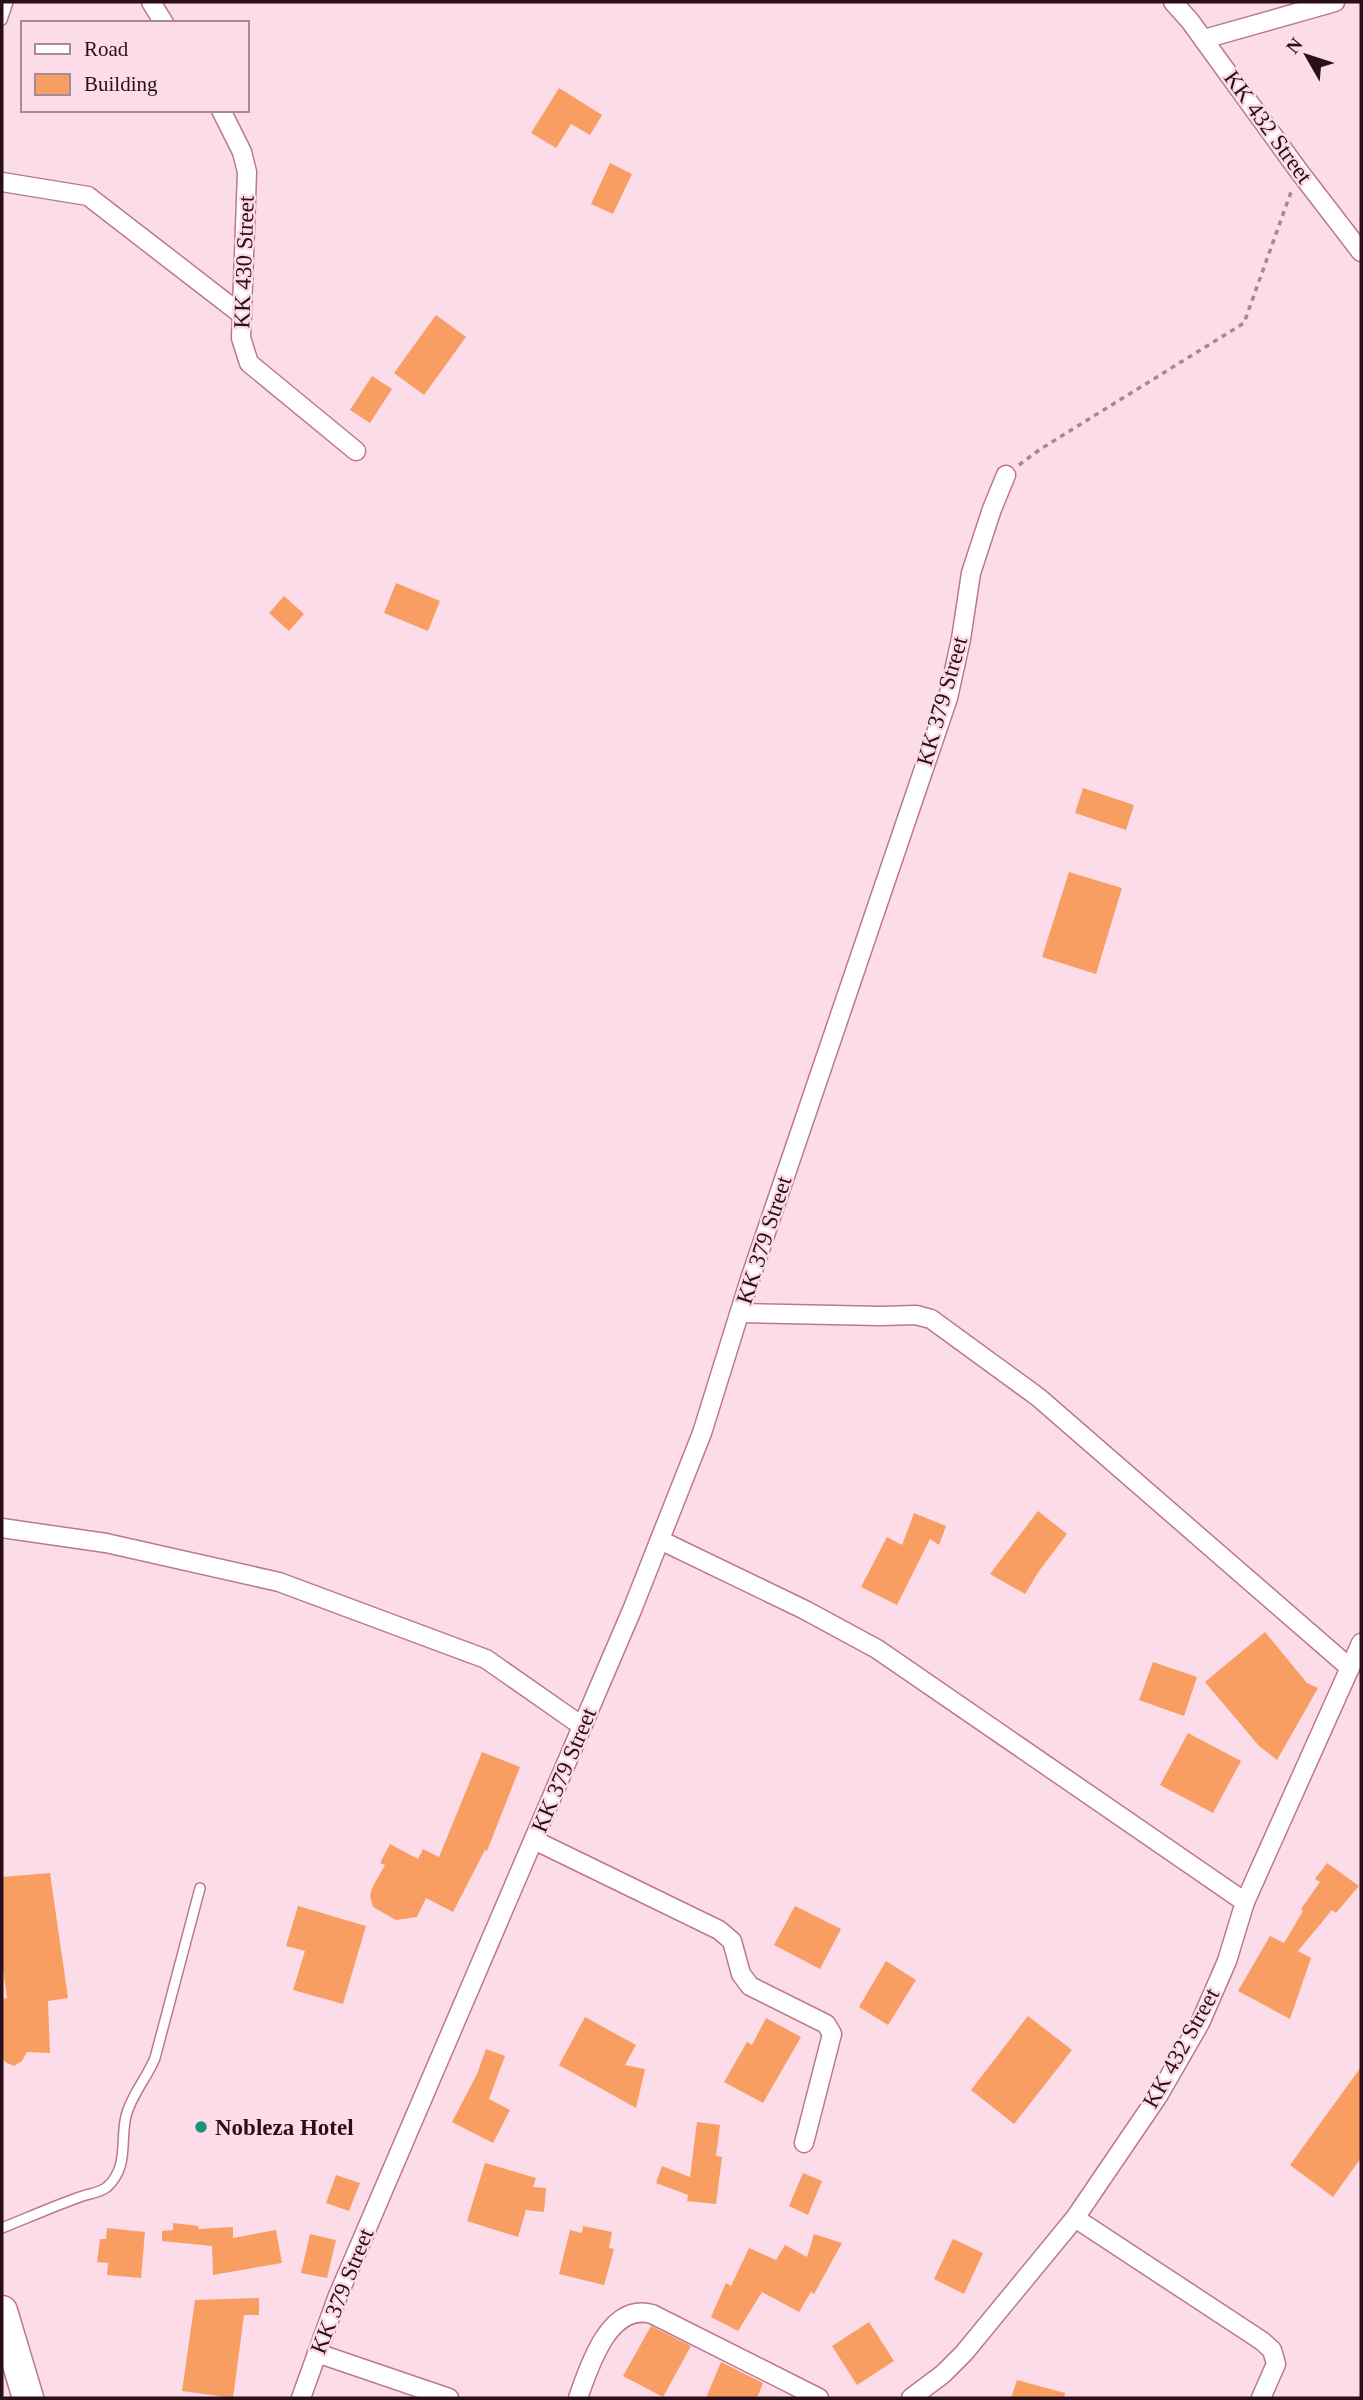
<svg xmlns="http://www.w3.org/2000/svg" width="1363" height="2400" font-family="'Times New Roman',serif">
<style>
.building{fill:#f99e63}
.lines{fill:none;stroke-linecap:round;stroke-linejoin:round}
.service-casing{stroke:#bd7694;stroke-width:12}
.minor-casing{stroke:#bd7694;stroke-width:21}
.trunk-casing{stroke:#bd7694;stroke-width:33}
.path{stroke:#a68894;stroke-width:3.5;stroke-dasharray:5 5;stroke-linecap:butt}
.service{stroke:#fff;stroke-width:9}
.minor{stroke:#fff;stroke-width:18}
.trunk{stroke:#fff;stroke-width:30}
.poi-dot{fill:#1c9378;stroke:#fcdce8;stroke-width:2.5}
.labels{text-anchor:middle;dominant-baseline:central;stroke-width:5;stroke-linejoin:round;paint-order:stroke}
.street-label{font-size:23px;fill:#2a0f1b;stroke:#fcdce8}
.poi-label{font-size:23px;font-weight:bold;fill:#2a0f1b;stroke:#fcdce8;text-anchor:start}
</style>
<rect width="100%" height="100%" fill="#fcdce8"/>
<g class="building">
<path d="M559,88L602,115L590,135L571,124L556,148L531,133Z"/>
<path d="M610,163L632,174L613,214L591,204Z"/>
<path d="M436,315L466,337L424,395L394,373Z"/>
<path d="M372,376L392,389L370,423L350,410Z"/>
<path d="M396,583L440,601L428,631L384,613Z"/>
<path d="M284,596L304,614L289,631L269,613Z"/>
<path d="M1083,788L1134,805L1126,830L1075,813Z"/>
<path d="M1069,872L1122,888L1096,974L1042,957Z"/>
<path d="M1038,1511L1067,1534L1039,1571L1025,1594L990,1574Z"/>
<path d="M914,1513L946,1526L939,1545L930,1539L897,1605L861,1587L887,1537L902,1545Z"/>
<path d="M1265,1632L1307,1683L1318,1688L1277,1760L1259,1746L1205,1682Z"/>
<path d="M1153,1662L1197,1677L1184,1716L1139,1700Z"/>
<path d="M1188,1733L1241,1761L1213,1813L1160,1785Z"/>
<path d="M482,1752L520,1767L487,1851L485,1850L453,1912L426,1898L417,1917L396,1920L373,1907L370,1896L372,1888L385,1865L380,1863L390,1844L418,1859L423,1849L439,1857Z"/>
<path d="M1327,1863L1359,1886L1336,1913L1332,1910L1298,1951L1311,1958L1290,2019L1238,1991L1270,1936L1284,1943L1303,1911L1301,1909L1320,1882L1315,1879Z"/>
<path d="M50,1873L68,1998L48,2001L50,2053L27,2052L22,2061L14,2066L5,2062L2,2057V1999L7,1998L2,1962V1877Z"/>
<path d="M298,1906L366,1926L343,2004L293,1990L305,1951L286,1946Z"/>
<path d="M795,1906L841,1929L820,1969L774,1945Z"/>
<path d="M886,1961L916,1980L888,2025L859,2007Z"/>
<path d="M1028,2016L1072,2050L1014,2124L971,2090Z"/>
<path d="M585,2017L636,2045L625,2065L645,2069L636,2108L559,2065Z"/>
<path d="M766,2018L801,2037L763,2103L724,2082L747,2042L752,2045Z"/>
<path d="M486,2049L505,2056L489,2099L510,2110L493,2143L452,2122L477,2074Z"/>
<path d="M1361,2067V2158L1333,2197L1290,2165Z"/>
<path d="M697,2122L720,2125L716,2156L722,2157L716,2204L687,2201L688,2195L656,2183L662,2166L690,2177Z"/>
<path d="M485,2163L536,2178L533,2187L546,2188L544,2212L526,2210L518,2237L467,2221Z"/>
<path d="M803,2173L822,2181L808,2215L789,2206Z"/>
<path d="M336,2175L360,2183L349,2211L326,2203Z"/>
<path d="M173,2223L199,2226L198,2229L233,2227V2238L276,2230L282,2263L213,2275L212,2246L162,2241V2231L173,2230Z"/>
<path d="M583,2226L612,2232L609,2248L614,2249L604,2285L559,2274L570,2230L582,2233Z"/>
<path d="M107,2228L145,2232L141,2278L107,2275L108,2263L97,2262L100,2239H106Z"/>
<path d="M310,2234L336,2240L327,2278L301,2273Z"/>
<path d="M814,2234L842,2243L814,2294L811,2292L799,2312L762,2292L738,2331L711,2317L726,2283L731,2286L749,2248L776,2260L785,2245L807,2257Z"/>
<path d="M953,2239L983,2253L964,2294L934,2279Z"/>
<path d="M259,2298V2315H244L233,2398L182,2391L195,2300Z"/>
<path d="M869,2322L894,2361L857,2385L832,2346Z"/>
<path d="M651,2326L691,2346L663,2397L623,2376Z"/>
<path d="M721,2362L763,2383L757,2398H706Z"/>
<path d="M1017,2380L1065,2393L1064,2398H1011Z"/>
</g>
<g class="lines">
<defs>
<g id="service">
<path d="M2,20L8,2"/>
<path d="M2,2228C27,2218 52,2207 77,2198C86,2194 100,2193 107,2187C129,2167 120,2141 126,2116C131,2095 147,2078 155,2058L200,1888"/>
</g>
<g id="minor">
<path d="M151,2L164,23"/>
<path d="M1173,2L1190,21L1298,170L1361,252"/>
<path d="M1204,39L1335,2"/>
<path d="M221,110L242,152L247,172L241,338L249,363L356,451"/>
<path d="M2,182L88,196L242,315"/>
<path d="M740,1313L880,1316L916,1315L931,1319L1038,1397L1350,1668"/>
<path d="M2,1528L106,1543L279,1582L486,1659L582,1726"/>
<path d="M660,1540L805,1610L877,1649L1245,1902"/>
<path d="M534,1840L719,1930L732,1941L741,1974L750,1986L826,2024L832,2034L804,2143"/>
<path d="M1075,2218L1262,2341L1272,2350L1276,2364L1261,2398"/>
<path d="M317,2353L449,2398"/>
<path d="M301,2398L337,2298L632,1610L702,1433L750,1279L948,698L961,639L971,573L992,509L1006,475"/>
<path d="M578,2398C589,2367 609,2302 652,2314L819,2398"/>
<path d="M911,2398L943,2374L964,2353L1075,2218L1158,2096L1200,2023L1227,1961L1245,1902L1361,1643"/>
</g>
<path id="trunk" d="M2,2311L28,2398"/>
</defs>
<use href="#service" class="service-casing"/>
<use href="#minor" class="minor-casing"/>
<use href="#trunk" class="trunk-casing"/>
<path class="path" d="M1019,465L1039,450L1244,323L1291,192"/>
<use href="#service" class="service"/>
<use href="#minor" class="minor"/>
<use href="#trunk" class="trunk"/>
</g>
<circle class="poi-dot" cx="201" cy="2127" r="7"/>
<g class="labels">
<g class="street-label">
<text transform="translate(1268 127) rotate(54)">KK 432 Street</text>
<text transform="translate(244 262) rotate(-88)">KK 430 Street</text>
<text transform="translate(942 701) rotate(-74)">KK 379 Street</text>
<text transform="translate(764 1240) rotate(-72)">KK 379 Street</text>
<text transform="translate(564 1770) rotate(-67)">KK 379 Street</text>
<text transform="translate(1181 2048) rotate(-61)">KK 432 Street</text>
<text transform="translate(342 2291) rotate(-68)">KK 379 Street</text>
</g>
<g class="poi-label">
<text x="215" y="2127">Nobleza Hotel</text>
</g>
</g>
<rect width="1363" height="2400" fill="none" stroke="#2a0f1b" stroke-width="7"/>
<rect x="21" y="21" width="228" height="91" fill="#fcdce8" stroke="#a88a96" stroke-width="2"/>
<rect x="35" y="44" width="35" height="10" fill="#ffffff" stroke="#a88a96" stroke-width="2"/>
<text x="84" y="56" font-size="21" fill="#2a0f1b">Road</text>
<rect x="35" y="74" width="35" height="21" fill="#f99e63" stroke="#a88a96" stroke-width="2"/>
<text x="84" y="91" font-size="21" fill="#2a0f1b">Building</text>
<g transform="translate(1307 56) rotate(309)" stroke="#fcdce8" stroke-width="5" paint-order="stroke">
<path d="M0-5L12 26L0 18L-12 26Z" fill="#2a0f1b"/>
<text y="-10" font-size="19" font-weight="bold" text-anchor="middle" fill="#2a0f1b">N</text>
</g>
</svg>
